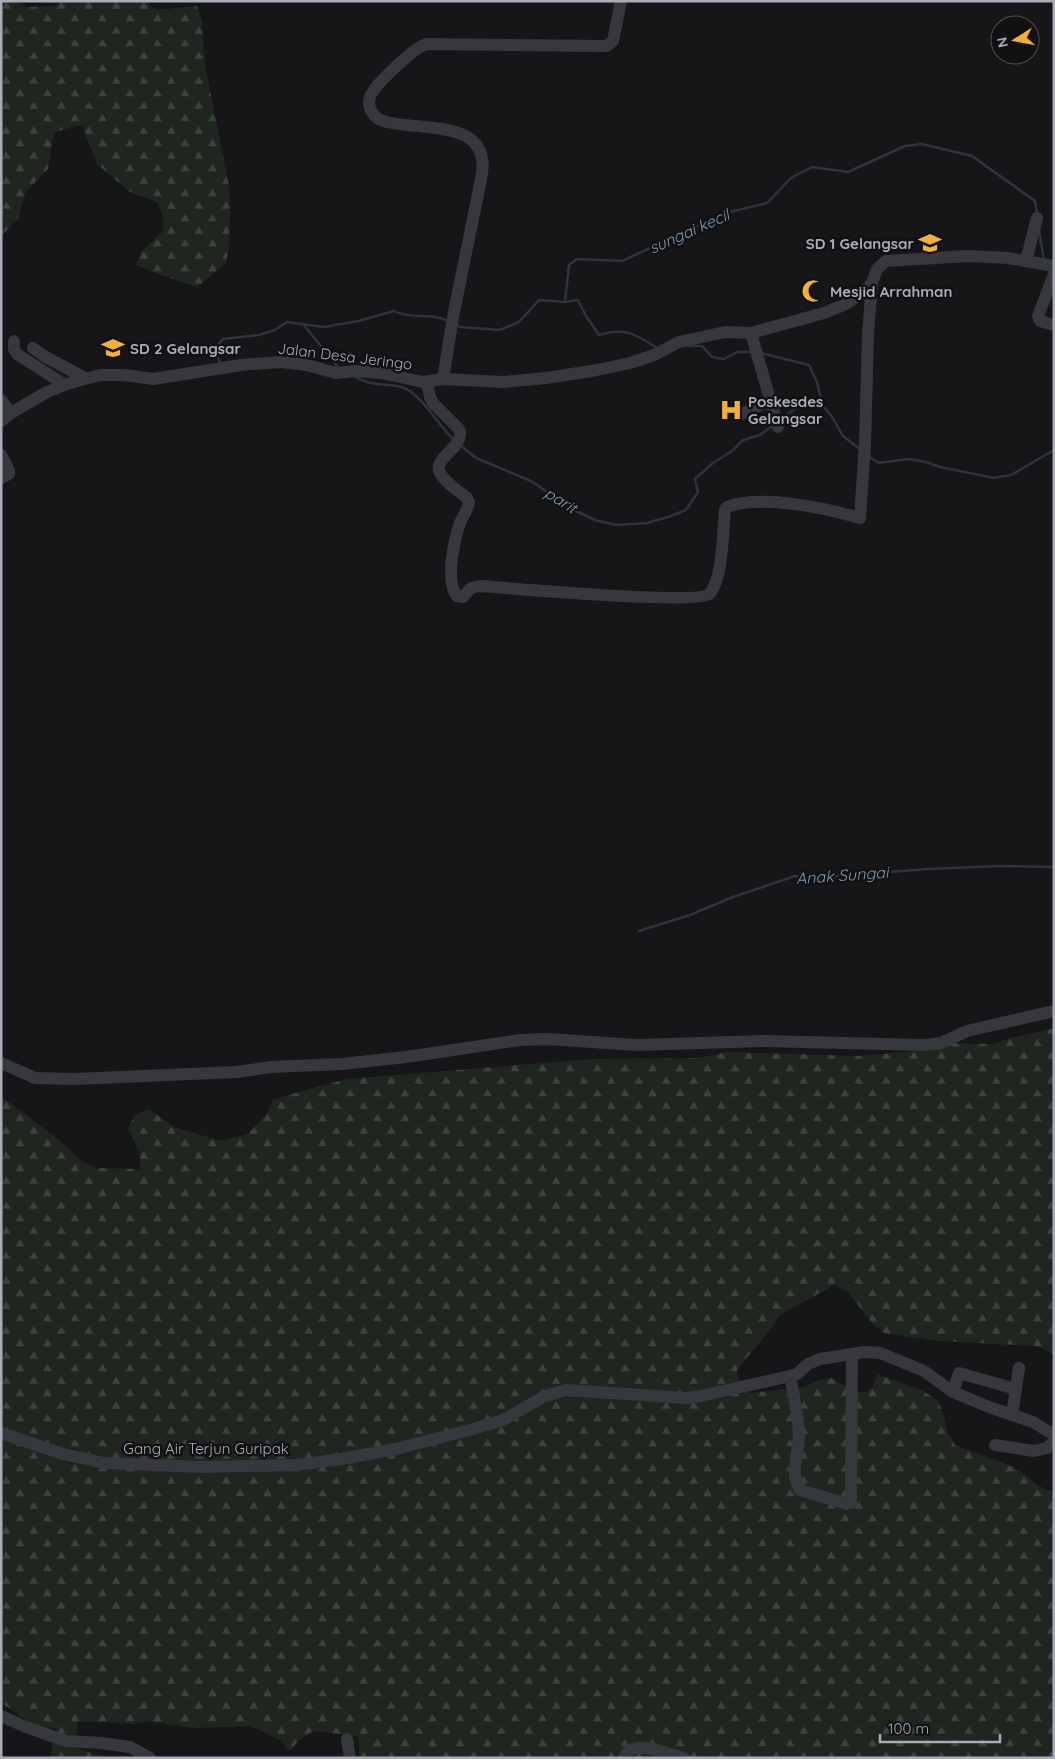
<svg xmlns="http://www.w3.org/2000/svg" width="1055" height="1759" font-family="Quicksand,sans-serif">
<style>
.forest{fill:url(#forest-firs)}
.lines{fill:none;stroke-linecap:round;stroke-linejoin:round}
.stream{stroke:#2c353c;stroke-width:2.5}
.minor{stroke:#37383d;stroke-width:12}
.labels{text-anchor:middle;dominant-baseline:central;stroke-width:5;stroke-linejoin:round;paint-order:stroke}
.poi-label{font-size:15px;font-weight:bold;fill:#a8adb8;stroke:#111113;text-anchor:start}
.street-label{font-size:15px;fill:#a8adb8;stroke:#111113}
.water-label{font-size:16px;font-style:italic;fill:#7f9bb3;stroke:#111113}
</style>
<defs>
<pattern id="forest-firs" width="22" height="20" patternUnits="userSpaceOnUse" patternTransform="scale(1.25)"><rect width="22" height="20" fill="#1e261f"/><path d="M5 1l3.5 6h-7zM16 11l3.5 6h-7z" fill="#3c433d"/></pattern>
</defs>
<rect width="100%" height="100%" fill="#161618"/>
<g class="forest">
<path d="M1,1H18L26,7L55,6L60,1H147L153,8C169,11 181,7 197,6L202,21L205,65L229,186L230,217L229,248L226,263L197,287C177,280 156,274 136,265L142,251L153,241L163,230V216L157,202L130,192L97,164L82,125L54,132L48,169L25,193L18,219L1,236Z"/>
<path d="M1054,1028V1354L1037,1346L937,1341L884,1333L872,1323L847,1291L834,1285L780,1315L774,1325L737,1370L738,1378L749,1393L803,1387L817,1381L832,1378L854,1392H867L872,1387L878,1374L925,1392L938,1401L944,1415L947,1431L955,1445L1013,1467L1026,1475L1037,1485L1050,1491H1054V1758H359V1743L357,1736L313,1731L299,1740L290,1751L279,1740L251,1726L192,1728L147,1721L131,1724L110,1722H78L75,1748L111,1758H50L56,1729L33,1724L1,1703V1096L59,1140L83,1162L96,1168L140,1169V1155L128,1128L135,1115L149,1109L174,1127L221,1141L248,1134L268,1112L273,1099L347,1079L591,1059L698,1058L727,1052L858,1056L936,1049L941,1043L994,1044L1010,1038Z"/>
</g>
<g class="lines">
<g class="stream">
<path d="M1039,230L1044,261"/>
<path d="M565,302L569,265L577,259L622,261L726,213L767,203L791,178L812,167L848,172L905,146L922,144L972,156L1035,201L1037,214"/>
<path d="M303,324L338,367"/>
<path d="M457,325L460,327L500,330L519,322L539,300L565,302L578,300L586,316L599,335C628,327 634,334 659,349"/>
<path d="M688,346H702L712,357L724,359L737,352H753"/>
<path d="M761,353L809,365L817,382L822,405L831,415L843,436L861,450"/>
<path d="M221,364L214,350L223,339L259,335L275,330L287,322L324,327L359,321L394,311C412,320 431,312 448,321"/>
<path d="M354,376C357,378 361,380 364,381C378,387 397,382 410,391C428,404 438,425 454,440"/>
<path d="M781,419L809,399L822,405"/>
<path d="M460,445L476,458L531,481L574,510L595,520L616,525L647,523L671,516L686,510L698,492L695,479L713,463L732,451L743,440L760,435L772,426"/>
<path d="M869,457L879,463L908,459L926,462L940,467L994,478L1011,475L1054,450"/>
<path d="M639,931L690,915L733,897L795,876L824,877L928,869L999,866L1054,867"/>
</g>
<g class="minor">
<path d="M1026,261L1037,218"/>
<path d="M1054,274L1038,316L1040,321L1054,325"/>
<path d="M751,333L778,427"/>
<path d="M14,341V349L17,354L65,385"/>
<path d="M33,348L44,356L85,378"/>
<path d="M443,379L453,317L482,174C490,115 414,133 380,120C372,115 367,107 370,97C373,86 414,48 426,44L607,46L613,41L621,1"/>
<path d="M427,382L430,397L433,403L459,429C467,447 431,458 440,473C445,483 459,491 467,498L469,502C468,509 463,516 460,523C454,540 445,582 457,596L463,597L471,588L480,586C509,588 696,605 709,594C723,581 723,529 725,509L727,507C761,494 825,508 860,518L865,444L868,334L872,283"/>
<path d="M1,400L11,413"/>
<path d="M742,414L770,400"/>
<path d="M1,421L11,413L47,392L70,383L100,375H124L153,379L241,365L280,362L307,365L336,373L356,371L381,373L423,382L443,379L503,382L546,378L592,371L630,363L654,355L679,342L725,332L751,333L824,313L844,305L863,293L872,283L877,269L886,261L968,256L1008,258L1054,266"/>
<path d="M1,455L9,470V474L1,478"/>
<path d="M1,1063L35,1078L74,1079L237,1072L271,1067L342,1064L406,1057L520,1040L547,1039L637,1045L763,1041L924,1045L941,1043L967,1031L1054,1011"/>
<path d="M790,1376C794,1396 798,1415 799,1435C799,1454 789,1473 800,1490L847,1504L851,1503L852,1354"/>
<path d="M953,1392L959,1373L1016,1389"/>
<path d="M1012,1415L1019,1368"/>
<path d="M1,1433L63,1454L104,1463L202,1467L296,1465L342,1459L400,1448L473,1429L503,1420L545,1396L566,1390L686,1398L701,1396L790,1376L797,1374L808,1364L820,1359L864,1352L880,1353L924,1371L953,1392L989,1407L1033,1422L1054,1435"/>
<path d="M995,1445L1034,1451L1047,1448L1054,1441"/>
<path d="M1,1716L26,1727L66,1741L101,1743L130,1747L150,1758"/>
<path d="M347,1739L350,1758"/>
<path d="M624,1758C626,1754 627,1751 632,1749C644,1744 671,1754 684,1758"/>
</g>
</g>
<defs>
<symbol id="school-bare" viewBox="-9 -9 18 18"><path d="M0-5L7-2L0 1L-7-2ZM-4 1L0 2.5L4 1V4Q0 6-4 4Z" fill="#f2b134" stroke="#111113" stroke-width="2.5" paint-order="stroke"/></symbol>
<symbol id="mosque-bare" viewBox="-9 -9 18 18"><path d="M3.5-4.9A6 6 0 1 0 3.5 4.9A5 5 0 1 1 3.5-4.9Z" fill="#f2b134" stroke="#111113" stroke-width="2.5" paint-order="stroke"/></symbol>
<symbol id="hospital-bare" viewBox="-9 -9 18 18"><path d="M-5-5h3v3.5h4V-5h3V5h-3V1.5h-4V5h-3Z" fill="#f2b134" stroke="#111113" stroke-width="2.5" paint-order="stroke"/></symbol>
</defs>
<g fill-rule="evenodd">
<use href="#school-bare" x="914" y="227" width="32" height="32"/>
<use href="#mosque-bare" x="797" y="275" width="32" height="32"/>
<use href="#school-bare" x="97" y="332" width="32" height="32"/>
<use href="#hospital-bare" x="715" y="394" width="32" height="32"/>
</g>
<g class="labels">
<g class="poi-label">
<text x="914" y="243" text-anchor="end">SD 1 Gelangsar</text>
<text x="830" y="291">Mesjid Arrahman</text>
<text x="130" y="348">SD 2 Gelangsar</text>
<text x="748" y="401">Poskesdes<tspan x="748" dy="17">Gelangsar</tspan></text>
</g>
<g class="street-label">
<text transform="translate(345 356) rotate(7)">Jalan Desa Jeringo</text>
<text x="206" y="1448">Gang Air Terjun Guripak</text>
</g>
<g class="water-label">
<text transform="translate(689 231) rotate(-24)">sungai kecil</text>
<text transform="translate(561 500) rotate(32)">parit</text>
<text transform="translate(842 875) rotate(-4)">Anak Sungai</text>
</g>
</g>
<rect width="1055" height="1759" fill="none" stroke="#a8adb8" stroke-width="5"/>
<g transform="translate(1015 40) rotate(259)"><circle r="24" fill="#111113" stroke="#4d4f55"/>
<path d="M0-4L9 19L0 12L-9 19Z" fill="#f2b134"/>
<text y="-8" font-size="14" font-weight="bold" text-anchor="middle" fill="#a8adb8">N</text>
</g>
<path d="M880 1734v8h120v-8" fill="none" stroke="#a8adb8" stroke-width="2.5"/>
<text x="888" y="1734" font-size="15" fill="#a8adb8" stroke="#111113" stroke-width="4" paint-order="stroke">100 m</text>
</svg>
